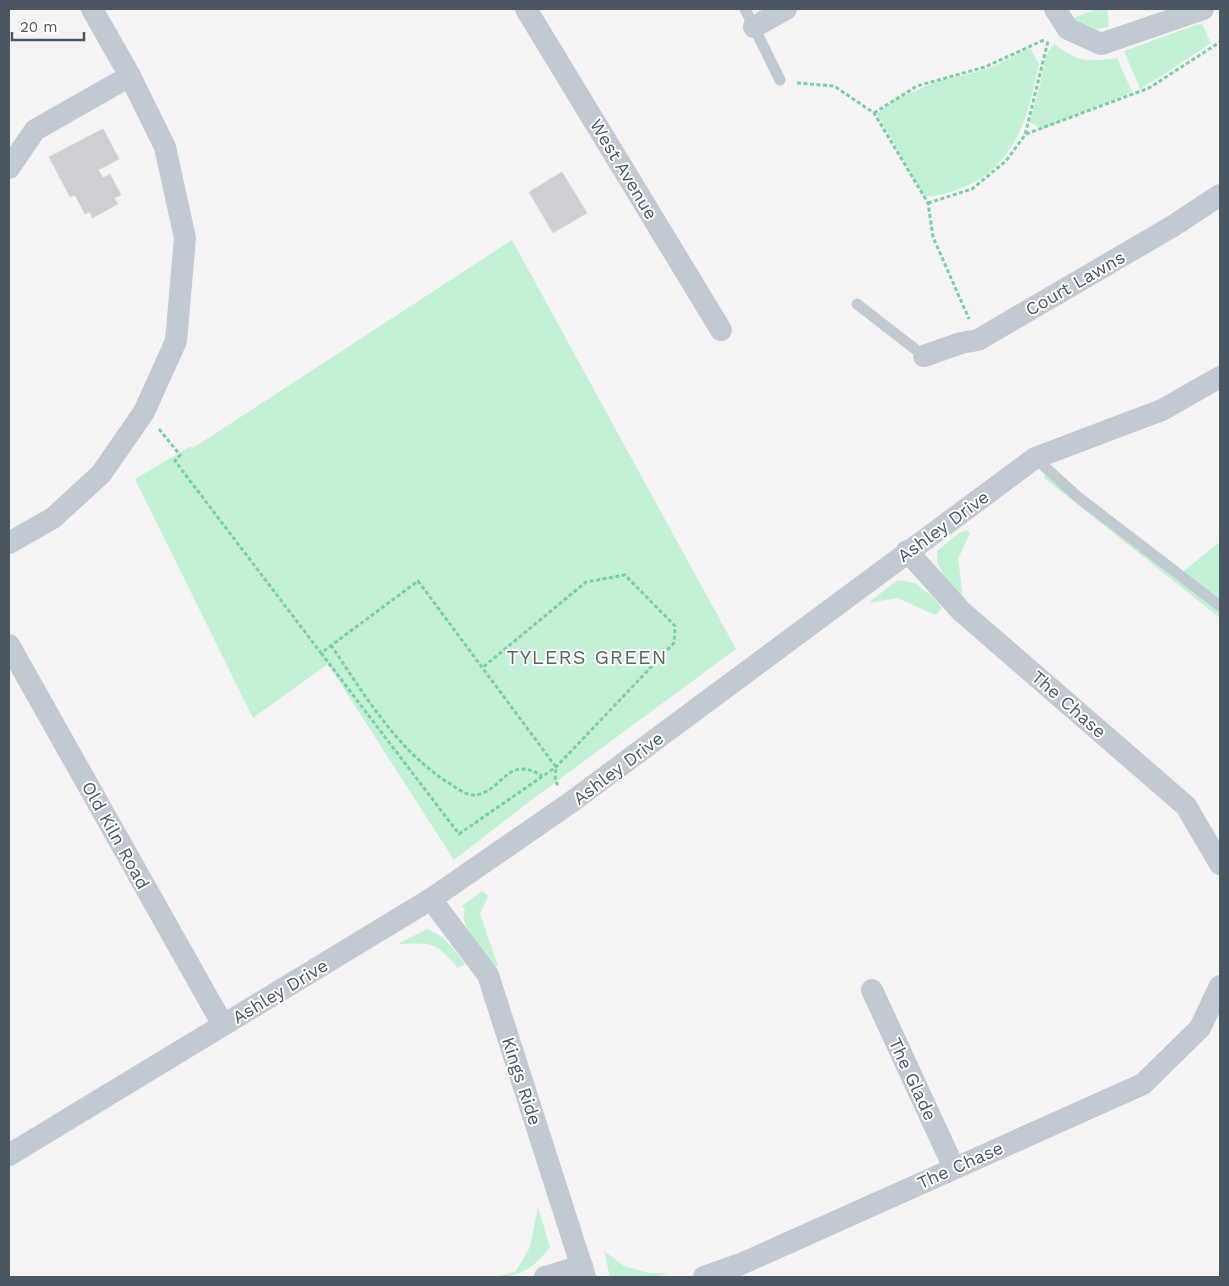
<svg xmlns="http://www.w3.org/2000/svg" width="1229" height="1286" font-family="'Work Sans',sans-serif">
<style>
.green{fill:#c3f1d5}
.building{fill:#cdcfd5;stroke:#d7d9de}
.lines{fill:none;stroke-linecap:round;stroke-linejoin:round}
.path{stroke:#7ad0a6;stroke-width:3;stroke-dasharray:4 2.5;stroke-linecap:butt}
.lane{stroke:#c1cad2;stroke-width:11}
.street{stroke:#c1cad2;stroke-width:22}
.labels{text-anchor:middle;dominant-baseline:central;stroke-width:4;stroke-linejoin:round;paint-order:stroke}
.street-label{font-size:18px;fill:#4a5661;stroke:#fff}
.quarter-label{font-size:20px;letter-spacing:1px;fill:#5f6368;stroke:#fff}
</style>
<rect width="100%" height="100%" fill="#f5f3f3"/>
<g class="green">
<path d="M1097,9H1107L1109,27L1089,30L1070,19Z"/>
<path d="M1202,24L1211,43L1155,80L1140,89L1124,51L1196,25Z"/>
<path d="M1054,44C1080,63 1087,62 1117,58L1132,92C1103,105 1072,115 1043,129L1029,122L1038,94L1046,55Z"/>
<path d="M1030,48L1039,64C1035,80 1032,97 1027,112C1011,163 978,191 925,197L877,114L896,99L941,80L969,74L992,67Z"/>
<path d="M512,240L736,649L534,798L454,860L328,664L253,718L135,479L191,446L193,448Z"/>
<path d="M1053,471L1181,573L1220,542V618L1043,477Z"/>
<path d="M966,530L970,533L958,559L963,596L966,600L964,603L943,575L937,562V551L959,533Z"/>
<path d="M898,580L915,583L934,598L942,608L935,615L898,598L868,603Z"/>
<path d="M482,891L488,896L480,914L498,966L492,967C484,955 458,924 465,910L462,906Z"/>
<path d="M427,929C446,937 453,948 465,964L458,968C435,941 432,943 398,944Z"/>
<path d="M538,1207L550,1247C535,1266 522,1277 497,1277L516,1271L530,1247Z"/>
<path d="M604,1251L624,1266L649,1273H668L657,1277H610Z"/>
</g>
<g class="building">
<path d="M103,129L119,159L98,170L103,178L110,174L121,195L114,198L118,204L92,218L90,212L85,214L75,195L70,197L49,157Z"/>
<path d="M562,172L587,213L553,233L529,192Z"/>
</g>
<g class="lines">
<g class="path">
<path d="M797,83L834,86L874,113L928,203L933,237L969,319"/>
<path d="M874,113L917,86L985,67L1046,39"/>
<path d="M1026,134L1149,88L1220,42"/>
<path d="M928,203L972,189L1006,161L1025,135L1048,41"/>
<path d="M159,429L180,455L175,461L321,653L418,581L556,767L555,781L558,785"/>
<path d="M331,645C365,696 399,753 452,785C459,790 468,796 476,795C504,790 507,754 542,776"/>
<path d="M321,653L459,834L556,767L674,643L675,626L625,575L586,582L482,668"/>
</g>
<g class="lane">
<path d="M745,9L780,80"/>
<path d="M857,304L924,356"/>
<path d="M1035,458L1078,497L1220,606"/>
</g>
<g class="street">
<path d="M526,9L721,330"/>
<path d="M1055,9L1068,29L1101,44L1203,9"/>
<path d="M754,27L786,9"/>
<path d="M9,168L35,130L130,76"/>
<path d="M924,356L961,343L978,340L1173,226L1220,195"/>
<path d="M9,543L53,518L101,474L144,412L176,341L185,238L165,147L130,76L92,9"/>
<path d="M907,551L961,611L1186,806L1220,864"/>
<path d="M9,645L223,1025"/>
<path d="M431,899L488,975L585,1277"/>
<path d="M872,990L954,1168"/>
<path d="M9,1155L431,899L570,803L1035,458L1162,410L1220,377"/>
<path d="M545,1277L582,1266"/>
<path d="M704,1277L741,1264L1143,1084L1200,1028L1220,986"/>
</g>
</g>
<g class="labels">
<g class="street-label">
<text transform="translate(624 169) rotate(59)">West Avenue</text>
<text transform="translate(1075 283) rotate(-30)">Court Lawns</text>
<text transform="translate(943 526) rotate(-36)">Ashley Drive</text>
<text transform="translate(1069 704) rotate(41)">The Chase</text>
<text transform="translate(618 768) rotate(-37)">Ashley Drive</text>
<text transform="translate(116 835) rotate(61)">Old Kiln Road</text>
<text transform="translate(280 991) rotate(-31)">Ashley Drive</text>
<text transform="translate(913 1079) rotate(65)">The Glade</text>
<text transform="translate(522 1081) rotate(72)">Kings Ride</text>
<text transform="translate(960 1165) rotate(-24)">The Chase</text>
</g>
<g class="quarter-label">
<text x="587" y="657">TYLERS GREEN</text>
</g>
</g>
<rect width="1229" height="1286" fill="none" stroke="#4a5661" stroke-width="20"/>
<path d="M12 32v8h72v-8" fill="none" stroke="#4a5661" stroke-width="2.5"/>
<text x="20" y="32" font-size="15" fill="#4a5661" stroke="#ffffff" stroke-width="4" paint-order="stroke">20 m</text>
</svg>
